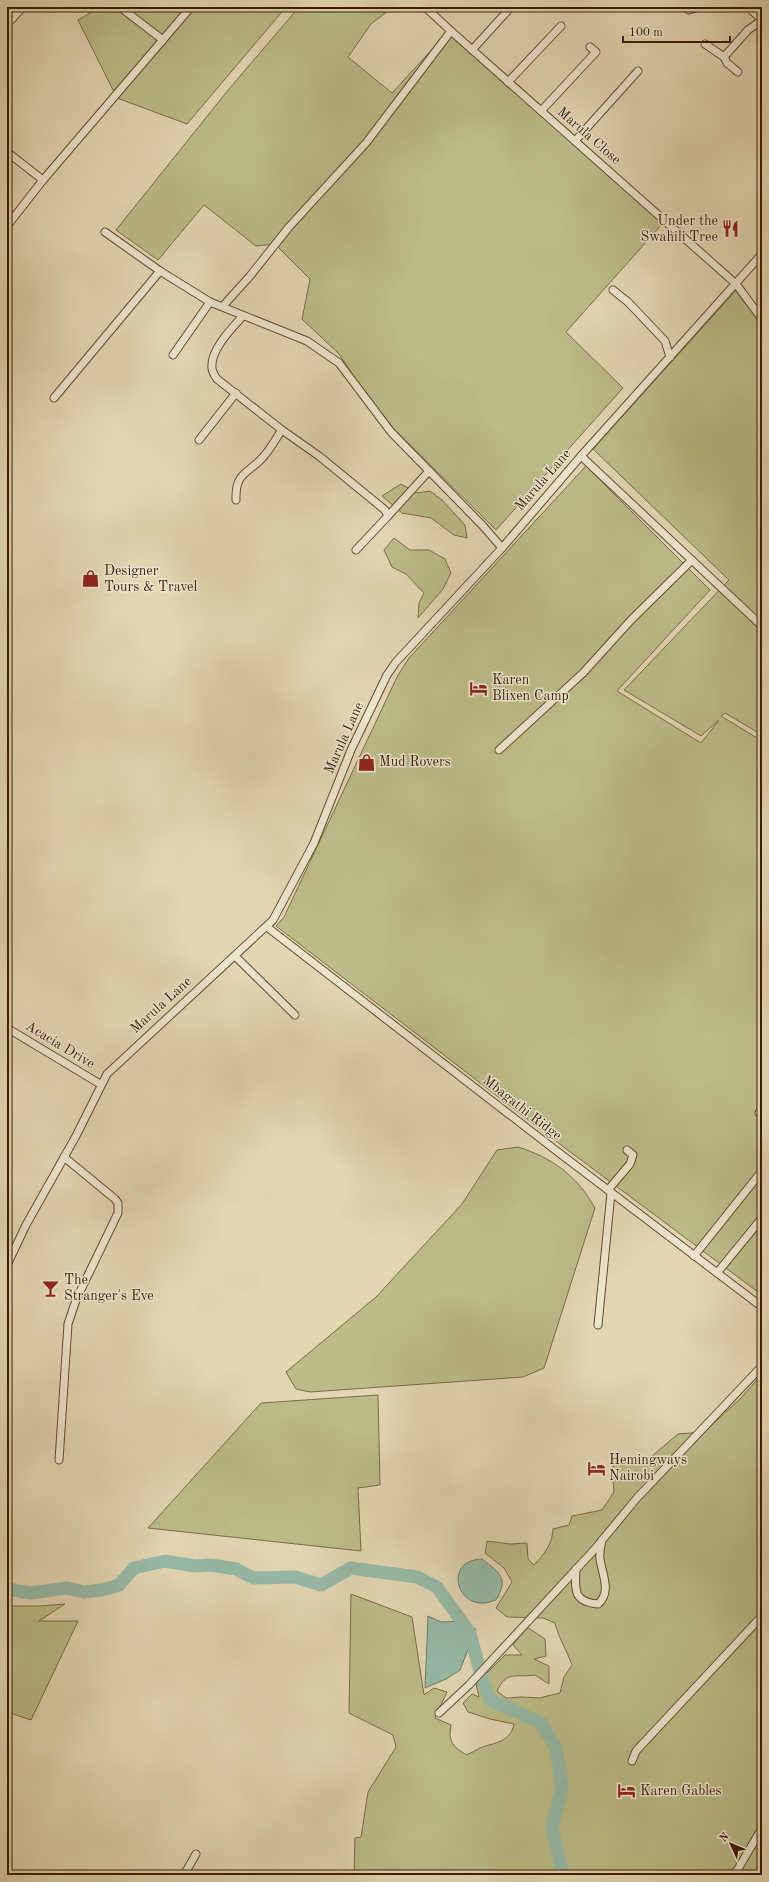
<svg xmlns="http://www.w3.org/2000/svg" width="769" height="1882" font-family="'Old Standard TT',serif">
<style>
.green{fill:#bbbc88;stroke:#7a6c44}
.water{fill:#96baa8;stroke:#717b65}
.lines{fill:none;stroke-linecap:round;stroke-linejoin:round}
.river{stroke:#96baa8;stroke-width:13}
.minor-casing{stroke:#644b2d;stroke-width:9}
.minor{stroke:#ede4ce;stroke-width:7}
.labels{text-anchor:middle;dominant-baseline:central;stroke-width:3;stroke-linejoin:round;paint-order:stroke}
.street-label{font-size:14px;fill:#391d00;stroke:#ede4ce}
.poi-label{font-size:14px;fill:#391d00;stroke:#ede4ce;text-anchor:start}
</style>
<rect width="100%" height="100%" fill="#e3d6b3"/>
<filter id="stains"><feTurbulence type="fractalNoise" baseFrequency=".005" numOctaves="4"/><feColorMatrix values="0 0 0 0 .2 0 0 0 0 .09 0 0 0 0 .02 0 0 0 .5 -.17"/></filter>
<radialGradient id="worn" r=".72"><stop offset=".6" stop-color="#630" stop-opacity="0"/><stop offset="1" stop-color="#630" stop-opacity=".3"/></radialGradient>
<g class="green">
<path d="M100,7H286L187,124L117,98L78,20Z"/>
<path d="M299,7H393L371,24L348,57L392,93L448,32L663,223L566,332L623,388L496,530L394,429L362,389L339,354L302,319L310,279L275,244L256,246L204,205L158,260L116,230L229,89Z"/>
<path d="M739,287L762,317V735L725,713L721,716L762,741V1295L565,1148L276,926L284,917L397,677L409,658L586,466L710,590L617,691L701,743L719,720L701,736L624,690L729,580L593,449Z"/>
<path d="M401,484L417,493L430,491L442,500L465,525L467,538L454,535L431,518L402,513L382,496Z"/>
<path d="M394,538L410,550H429L445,559L451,573L443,589L418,618L419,603L424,593L406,574L392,567L384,550Z"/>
<path d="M518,1147C553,1158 577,1176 595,1208L544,1368L523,1377L310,1392L296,1389L286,1372L376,1297L462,1204L497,1150Z"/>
<path d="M762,1374V1875H354L355,1838L361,1837L368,1792L396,1747L393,1735L349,1713L351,1594L412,1617L424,1695L434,1688L447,1692L435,1718L451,1725C448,1742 453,1747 467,1755C471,1753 476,1750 480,1748C495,1742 510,1743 514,1724L490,1719L468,1712L463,1703L472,1694L479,1697L476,1684L505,1655H522L513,1645L527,1627L545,1639L546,1656L534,1659L549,1666V1684L535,1675C515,1678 507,1670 497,1691L506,1698L522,1697L539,1698L560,1693L564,1677L572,1665C567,1651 559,1639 555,1623L543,1618L507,1617L496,1608L512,1582L504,1568L485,1553L487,1541L510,1544L527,1543L528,1559L534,1565C545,1553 552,1545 553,1529L569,1525L572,1516L602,1510L614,1492L612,1468L619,1458L646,1461L678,1434L704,1432L741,1398Z"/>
<path d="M378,1395L380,1485L358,1488L361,1551L148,1528L261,1403Z"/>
<path d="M65,1604L39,1621H78L31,1720L7,1712V1606H39Z"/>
</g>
<g class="water">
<path d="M482,1559C500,1573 509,1578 496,1600C492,1601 488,1603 484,1603C455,1605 445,1560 482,1559Z"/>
<path d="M428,1616L441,1622L464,1621L476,1629L460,1670L446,1679L425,1688Z"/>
</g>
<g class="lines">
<path class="river" d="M7,1589L30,1593L67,1588L84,1592L102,1590L119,1585L134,1568L165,1561L195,1566L211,1565L236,1569L253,1578L295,1577L321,1585L351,1568L417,1577L437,1587L470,1633L482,1679L490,1700L541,1723L556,1748L562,1788L552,1828L563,1875"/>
<defs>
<g id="minor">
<path d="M120,7L163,40"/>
<path d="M425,7L451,31L736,284L762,319"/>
<path d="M684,7L689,10L699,7"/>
<path d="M7,12L13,18"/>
<path d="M7,24L23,7"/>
<path d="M705,44L724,57L727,63L738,72"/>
<path d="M472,50L511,7"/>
<path d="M724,57L748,30L762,20L748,7"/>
<path d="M508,82L561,26"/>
<path d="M541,111L596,52L590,47"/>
<path d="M575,141L638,71"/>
<path d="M7,152L43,180"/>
<path d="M7,226L43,180L191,7"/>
<path d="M105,232L160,271L210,302L307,341L339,363L391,432L483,526L502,548"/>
<path d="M613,290L628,302L665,341L670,357"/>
<path d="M223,306L250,276L289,227L366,143L451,31"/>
<path d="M173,355L210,302"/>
<path d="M54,398L160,271"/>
<path d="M282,430L319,456L385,510L388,516L356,550"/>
<path d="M199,440L236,393"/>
<path d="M581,456L762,626"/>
<path d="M236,500C235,471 249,474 264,456C271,448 276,438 282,430L217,379C215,376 212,372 212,368C210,350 232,328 243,316"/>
<path d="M388,516L429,471"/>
<path d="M499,750L583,673L631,620L692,560"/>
<path d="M267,927L554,1149L762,1307"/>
<path d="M235,956L295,1015"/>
<path d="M7,1028L100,1084"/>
<path d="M759,1113L762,1114"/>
<path d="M608,1190L630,1164L633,1155L627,1150"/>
<path d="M694,1256L762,1171"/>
<path d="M7,1265L26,1225L76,1136L107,1074L273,920L314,843L351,750L387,675L396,662L502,548L581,456L762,254"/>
<path d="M717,1273L762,1218"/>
<path d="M598,1325L611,1193"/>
<path d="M59,1460L68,1324L76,1300L118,1213V1203L115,1199L64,1157"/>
<path d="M576,1569C575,1590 573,1602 598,1604C612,1592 602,1574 600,1559C599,1553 601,1546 602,1540"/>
<path d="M439,1713L469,1685L594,1550L637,1498L762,1366"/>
<path d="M632,1761L636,1751L762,1616"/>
<path d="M184,1875L196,1854"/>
<path d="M733,1875L738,1869L762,1828"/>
</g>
</defs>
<use href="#minor" class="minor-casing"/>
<use href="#minor" class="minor"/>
</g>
<defs>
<symbol id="restaurant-bare" viewBox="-9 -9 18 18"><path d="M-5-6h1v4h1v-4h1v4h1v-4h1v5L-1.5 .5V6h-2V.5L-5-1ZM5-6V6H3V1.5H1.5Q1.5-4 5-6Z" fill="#8f2418" stroke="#ede4ce" stroke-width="2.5" paint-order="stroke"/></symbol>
<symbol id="shop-bare" viewBox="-9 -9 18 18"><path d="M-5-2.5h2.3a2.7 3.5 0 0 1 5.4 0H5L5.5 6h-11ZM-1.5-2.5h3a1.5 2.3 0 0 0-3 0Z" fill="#8f2418" stroke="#ede4ce" stroke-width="2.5" paint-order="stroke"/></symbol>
<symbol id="hotel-bare" viewBox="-9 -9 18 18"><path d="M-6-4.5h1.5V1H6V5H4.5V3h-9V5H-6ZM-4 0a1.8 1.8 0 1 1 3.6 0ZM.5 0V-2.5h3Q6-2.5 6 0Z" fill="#8f2418" stroke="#ede4ce" stroke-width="2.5" paint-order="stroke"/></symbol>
<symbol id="bar-bare" viewBox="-9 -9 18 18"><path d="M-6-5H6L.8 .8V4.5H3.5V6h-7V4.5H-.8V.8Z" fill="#8f2418" stroke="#ede4ce" stroke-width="2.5" paint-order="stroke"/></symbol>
</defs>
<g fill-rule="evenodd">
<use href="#restaurant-bare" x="718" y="216" width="25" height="25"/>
<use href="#shop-bare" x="78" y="566" width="25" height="25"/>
<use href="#hotel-bare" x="466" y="676" width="25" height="25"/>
<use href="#shop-bare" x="354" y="750" width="25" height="25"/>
<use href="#bar-bare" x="38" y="1276" width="25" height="25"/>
<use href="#hotel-bare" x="584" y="1456" width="25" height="25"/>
<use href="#hotel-bare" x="614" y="1778" width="25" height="25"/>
</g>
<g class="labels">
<g class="street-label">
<text transform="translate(589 136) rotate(41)">Marula Close</text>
<text transform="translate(543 480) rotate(-49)">Marula Lane</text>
<text transform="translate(344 738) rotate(-66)">Marula Lane</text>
<text transform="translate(161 1005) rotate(-42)">Marula Lane</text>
<text transform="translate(60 1045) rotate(31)">Acacia Drive</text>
<text transform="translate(522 1108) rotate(38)">Mbagathi Ridge</text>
</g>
<g class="poi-label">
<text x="718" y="221" text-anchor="end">Under the<tspan x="718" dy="16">Swahili Tree</tspan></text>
<text x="104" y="571">Designer<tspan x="104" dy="16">Tours &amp; Travel</tspan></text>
<text x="492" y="680">Karen<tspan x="492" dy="16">Blixen Camp</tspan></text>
<text x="379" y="762">Mud Rovers</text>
<text x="64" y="1280">The<tspan x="64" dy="16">Stranger's Eve</tspan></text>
<text x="609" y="1460">Hemingways<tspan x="609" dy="16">Nairobi</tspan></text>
<text x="640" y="1791">Karen Gables</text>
</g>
</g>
<rect width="769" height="1882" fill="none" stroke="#e3d6b3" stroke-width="24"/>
<rect x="8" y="8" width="753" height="1866" fill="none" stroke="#391d00" stroke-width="2"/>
<rect x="12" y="12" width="745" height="1858" fill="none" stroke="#391d00"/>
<g transform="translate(731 1844) rotate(314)" stroke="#ede4ce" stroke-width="3" paint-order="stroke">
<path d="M0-3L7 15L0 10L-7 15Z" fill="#391d00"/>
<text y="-6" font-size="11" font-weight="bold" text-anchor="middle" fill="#391d00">N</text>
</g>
<path d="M623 36v6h107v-6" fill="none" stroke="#391d00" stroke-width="2"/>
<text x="629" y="36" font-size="12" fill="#391d00" stroke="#ede4ce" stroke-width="3" paint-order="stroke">100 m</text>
<rect width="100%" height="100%" filter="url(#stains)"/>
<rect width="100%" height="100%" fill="url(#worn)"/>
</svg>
